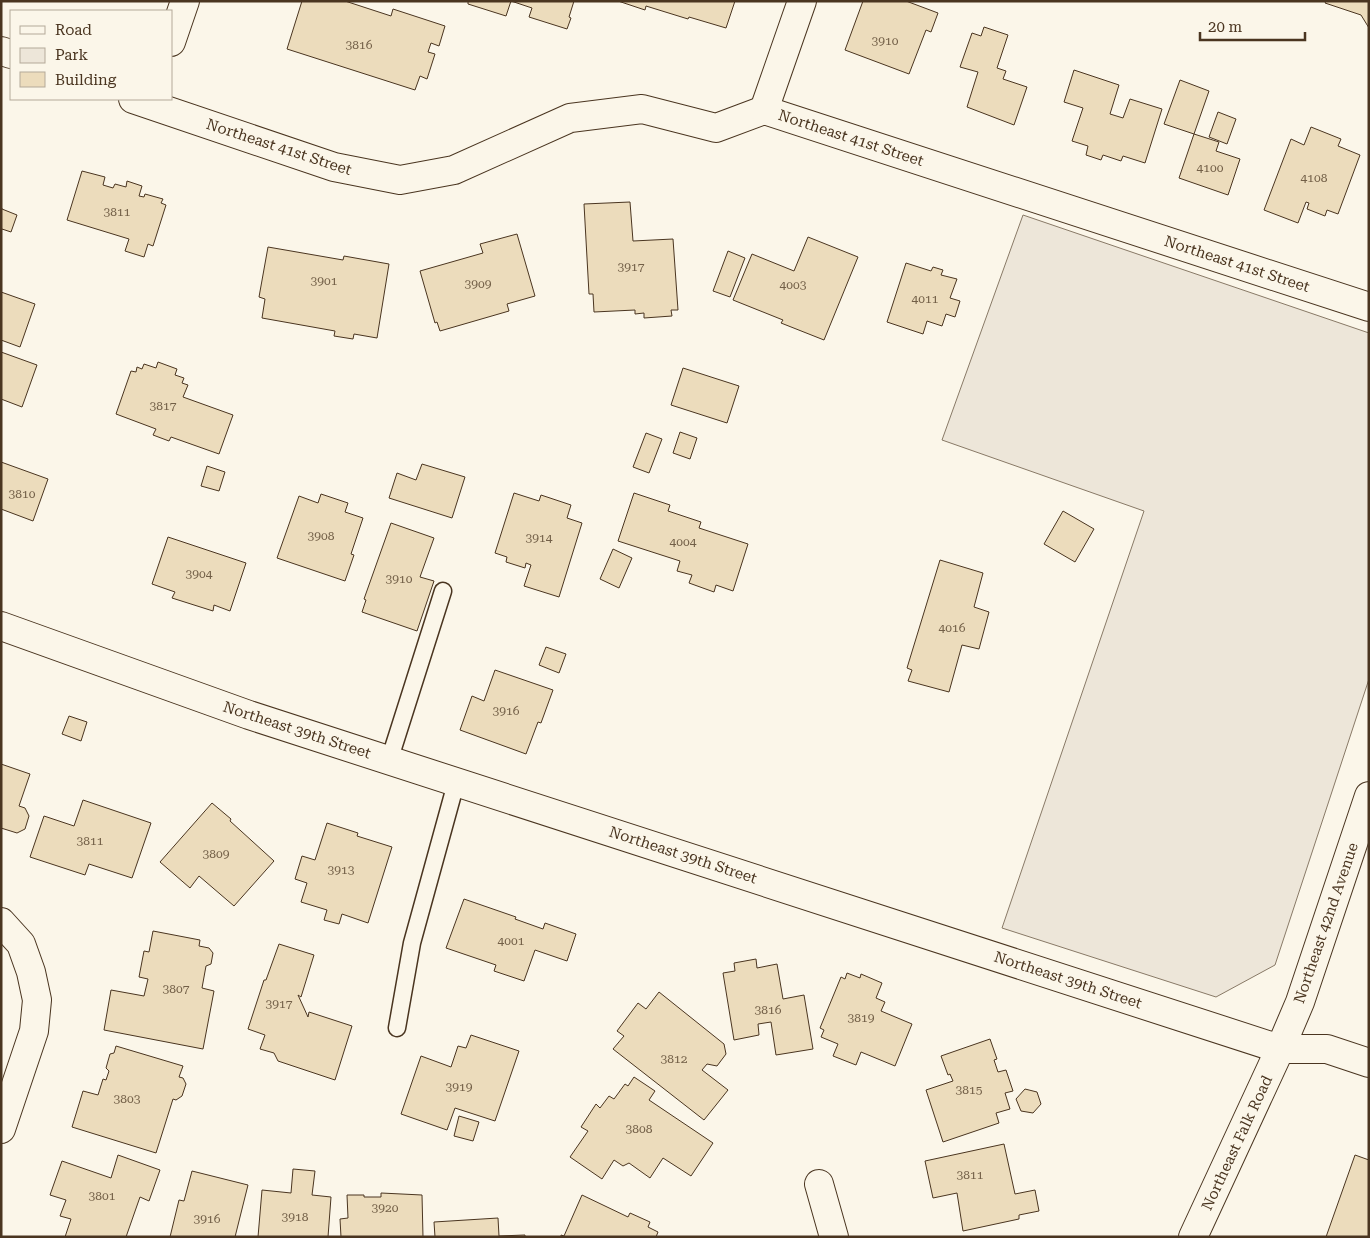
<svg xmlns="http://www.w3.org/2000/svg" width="1370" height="1238" font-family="'Roboto Serif',serif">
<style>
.green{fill:#ede6d9;stroke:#887966}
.building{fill:#ecdcbc;stroke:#4a3520}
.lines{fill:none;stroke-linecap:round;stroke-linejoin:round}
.lane-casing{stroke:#4a3520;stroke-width:19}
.street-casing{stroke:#4a3520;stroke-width:30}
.secondary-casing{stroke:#4a3520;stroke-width:30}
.lane{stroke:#fbf6e9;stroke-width:16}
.street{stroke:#fbf6e9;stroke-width:28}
.secondary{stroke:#fbf6e9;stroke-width:28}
.labels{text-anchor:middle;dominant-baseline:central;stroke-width:4;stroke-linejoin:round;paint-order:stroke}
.number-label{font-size:12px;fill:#725f47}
.street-label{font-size:15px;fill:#4a3520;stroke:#fbf6e9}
</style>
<rect width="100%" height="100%" fill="#fbf6e9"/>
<path class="green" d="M1023,215L1369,333V679L1275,965L1216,997L1002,928L1144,511L942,440Z"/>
<g class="building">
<path d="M302,1H345L391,16L393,9L445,26L439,46L431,43L428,52L435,54L427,79L420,76L415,90L287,49Z"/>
<path d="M468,1H511L506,16L468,4Z"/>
<path d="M511,1H574L569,17L571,18L567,29L529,17L532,8Z"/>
<path d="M618,1H735L726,28L689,17L688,19L646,6L645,10Z"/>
<path d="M863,1H906L938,13L931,32L926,30L909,74L845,50Z"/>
<path d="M1326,1H1369V28L1361,15L1325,3Z"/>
<path d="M984,27L1008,35L997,68L1006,71L1003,79L1027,87L1014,125L967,107L978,72L960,67L972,33L981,36Z"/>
<path d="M1074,70L1119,85L1110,114L1123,118L1130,99L1162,109L1145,163L1123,156L1121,161L1103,155L1101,160L1086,155L1088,146L1072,141L1083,108L1064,102Z"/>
<path d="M1180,80L1209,91L1194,134L1164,124Z"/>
<path d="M1218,112L1236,119L1227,144L1209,137Z"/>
<path d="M1311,127L1341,139L1338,146L1360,155L1338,214L1327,210L1325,216L1307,209L1309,203L1306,202L1298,223L1264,210L1291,139L1304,145Z"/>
<path d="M1194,134L1219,142L1216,151L1240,159L1228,195L1179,178Z"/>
<path d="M82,171L105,177L103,185L113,188L115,184L126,187L127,181L142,186L139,196L144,197L145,194L163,199L161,203L166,205L153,246L148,244L144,257L125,251L129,239L67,220Z"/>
<path d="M630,202L633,241L673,239L678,310H671L672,316L644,318V313L635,314V310L594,312L593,294H589L584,204Z"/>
<path d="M1,206L2,209L17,215L11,232L2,229L1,232Z"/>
<path d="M517,234L535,296L507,304L509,311L440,331L437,322L435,323L420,271L483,253L480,244Z"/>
<path d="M808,237L858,257L824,340L781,323L783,320L733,300L752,254L794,271Z"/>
<path d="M268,247L343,260L344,256L389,264L377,338L354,334L353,339L334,336L335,331L262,318L265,299L259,297Z"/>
<path d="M728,251L745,258L730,297L713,291Z"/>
<path d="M906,263L931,271L933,267L943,270L941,275L957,279L950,298L960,301L955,317L946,314L942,326L927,321L923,334L887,322Z"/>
<path d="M1,292L35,304L20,347L1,340Z"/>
<path d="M1,352L37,365L22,407L1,399Z"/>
<path d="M158,362L177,369L175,375L184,378L182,383L188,385L183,397L233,415L219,454L171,437L169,441L153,435L156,429L116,414L131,371L136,372L137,367L142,369L144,364L156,368Z"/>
<path d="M683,368L739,386L727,423L671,405Z"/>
<path d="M680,432L697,438L690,459L673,453Z"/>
<path d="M646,433L662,439L649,473L633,467Z"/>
<path d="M1,462L48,479L33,521L1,509Z"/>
<path d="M422,464L465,477L452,518L389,498L397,473L416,480Z"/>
<path d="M207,466L225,472L219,491L201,486Z"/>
<path d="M514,493L539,501L541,495L571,505L567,518L582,523L559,597L524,586L531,565L526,563L525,568L506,562L507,557L495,553Z"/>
<path d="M634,493L670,505L668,511L701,522L699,528L748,544L733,591L716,585L714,592L689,583L692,575L677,571L680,561L618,541Z"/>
<path d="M321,494L348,503L345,512L363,518L351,554L354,555L345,581L277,558L299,496L318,503Z"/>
<path d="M1063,511L1094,529L1075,562L1044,544Z"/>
<path d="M391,523L434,538L420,577L434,581L417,631L362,612L366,600L364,599Z"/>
<path d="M168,537L246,563L230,611L214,605L213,611L172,598L175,592L152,584Z"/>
<path d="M613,549L632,558L619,588L600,579Z"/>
<path d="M940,560L983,573L974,607L989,612L979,649L962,645L949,692L908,681L912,670L907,668Z"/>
<path d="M546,647L566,654L559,673L539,665Z"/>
<path d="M495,670L553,690L541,723L538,722L526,754L460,730L472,696L484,701Z"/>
<path d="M69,716L87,722L81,741L62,734Z"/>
<path d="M1,764L30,774L19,806L25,808L29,816L25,829L17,833L1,828Z"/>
<path d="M83,800L151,823L132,878L89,864L85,875L30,857L44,816L74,826Z"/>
<path d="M212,803L231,819L230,821L274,861L234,906L199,876L190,888L160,862Z"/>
<path d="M327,823L358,833L357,836L392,847L368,923L342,914L339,924L324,920L327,910L301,902L307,883L295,879L302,856L315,860Z"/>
<path d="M464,899L516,917L515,919L543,929L545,923L576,934L567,961L535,950L524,981L494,971L496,965L446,948Z"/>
<path d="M153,931L200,940L199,946L209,948L213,953L211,964L206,966L202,988L214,991L203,1049L104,1030L111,990L144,996L148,979L139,977L144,951L149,952Z"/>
<path d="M279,944L314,955L301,997L298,995L308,1017L309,1012L352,1026L335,1080L278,1061L274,1053L260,1049L265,1035L248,1029L264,980H266Z"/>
<path d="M756,959L757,968L777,964L783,999L804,995L813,1049L776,1055L771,1022L758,1024L759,1035L734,1040L723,973L735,971L734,963Z"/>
<path d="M847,973L860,978L861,974L882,983L876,998L885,1002L881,1011L912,1024L895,1066L861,1052L856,1065L833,1056L838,1044L821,1037L824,1030L820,1028L841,977L845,979Z"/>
<path d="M659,992L724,1044L726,1054L717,1066L707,1064L702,1070L728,1090L704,1120L613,1049L624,1036L617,1031L638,1003L646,1009Z"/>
<path d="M471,1035L519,1051L495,1121L455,1108L447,1130L401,1114L421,1056L451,1067L458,1046L466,1048Z"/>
<path d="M990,1039L997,1059L994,1060L998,1072L1006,1070L1013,1091L1005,1093L1010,1109L996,1113L999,1123L943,1142L926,1090L953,1081L950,1074L948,1075L941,1056Z"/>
<path d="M116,1046L183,1066L179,1077L183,1078L186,1084L182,1096L176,1100L173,1099L156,1153L72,1127L83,1091L98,1095L103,1079L106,1080L109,1071L106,1068L110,1054L114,1053Z"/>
<path d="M634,1077L655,1091L649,1100L713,1143L691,1176L663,1158L650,1178L629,1163L623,1166L614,1160L602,1179L570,1157L588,1131L581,1127L596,1104L600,1108L609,1096L614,1099L625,1084L628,1086Z"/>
<path d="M1025,1089L1037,1092L1041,1104L1033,1113L1021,1111L1016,1099Z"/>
<path d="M459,1116L479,1122L473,1141L454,1136Z"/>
<path d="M1004,1144L1015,1194L1035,1190L1039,1211L1019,1215V1219L963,1231L957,1193L933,1198L925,1161Z"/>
<path d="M118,1155L160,1170L149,1201L140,1197L126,1237H65L71,1219L60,1216L66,1200L50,1195L62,1161L111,1178Z"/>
<path d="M1355,1155L1369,1160V1237H1326Z"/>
<path d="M293,1169L315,1171L312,1195L331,1197L328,1237H258L262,1190L291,1193Z"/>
<path d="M192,1171L248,1185L235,1237H170L179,1200L184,1201Z"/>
<path d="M381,1193L422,1195L423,1237H341L340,1219L348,1218L347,1195H364V1197H381Z"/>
<path d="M582,1195L628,1217L630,1213L650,1222L648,1227L658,1232L656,1237H561V1235L564,1236Z"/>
<path d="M498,1218L499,1236L525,1235V1237H435L434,1222Z"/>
</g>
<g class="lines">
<defs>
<g id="lane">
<path d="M389,761L443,591"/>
<path d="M397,1028L412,943L456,783"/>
</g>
<g id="street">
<path d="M171,42L185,1"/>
<path d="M1,51L11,54"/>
<path d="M133,99L334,167L400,180L454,170L570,118L642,109L716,128L764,110L1369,307"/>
<path d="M764,110L802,1"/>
<path d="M1,626L249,715L1280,1049H1327L1369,1063"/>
<path d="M1,922L21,944L31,972L37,1000L34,1031L1,1129"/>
<path d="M819,1184L834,1237"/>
</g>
<path id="secondary" d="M1193,1237L1280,1049L1300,1002L1369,796"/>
</defs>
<use href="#lane" class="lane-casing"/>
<use href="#street" class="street-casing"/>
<use href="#secondary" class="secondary-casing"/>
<use href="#lane" class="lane"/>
<use href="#street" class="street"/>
<use href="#secondary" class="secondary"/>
</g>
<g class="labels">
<g class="number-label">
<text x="885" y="41">3910</text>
<text x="359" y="45">3816</text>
<text x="1210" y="168">4100</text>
<text x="1314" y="178">4108</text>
<text x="117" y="212">3811</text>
<text x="631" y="267">3917</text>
<text x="324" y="281">3901</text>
<text x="478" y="284">3909</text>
<text x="793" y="285">4003</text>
<text x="925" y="299">4011</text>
<text x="163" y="406">3817</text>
<text x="22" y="494">3810</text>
<text x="321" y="536">3908</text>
<text x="539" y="538">3914</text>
<text x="683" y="542">4004</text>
<text x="199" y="574">3904</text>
<text x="399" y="579">3910</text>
<text x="952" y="628">4016</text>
<text x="506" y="711">3916</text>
<text x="90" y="841">3811</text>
<text x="216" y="854">3809</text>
<text x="341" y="870">3913</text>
<text x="511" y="941">4001</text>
<text x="176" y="989">3807</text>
<text x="279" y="1004">3917</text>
<text x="768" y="1010">3816</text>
<text x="861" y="1018">3819</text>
<text x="674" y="1059">3812</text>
<text x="459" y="1087">3919</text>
<text x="969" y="1090">3815</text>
<text x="127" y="1099">3803</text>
<text x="639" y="1129">3808</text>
<text x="970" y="1175">3811</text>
<text x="102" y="1196">3801</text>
<text x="385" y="1208">3920</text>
<text x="295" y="1217">3918</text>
<text x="207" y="1219">3916</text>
</g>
<g class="street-label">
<text transform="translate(851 138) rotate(18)">Northeast 41st Street</text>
<text transform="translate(279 147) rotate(18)">Northeast 41st Street</text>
<text transform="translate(1237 264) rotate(18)">Northeast 41st Street</text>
<text transform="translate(297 730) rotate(18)">Northeast 39th Street</text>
<text transform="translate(683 855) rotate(18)">Northeast 39th Street</text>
<text transform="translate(1326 923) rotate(-71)">Northeast 42nd Avenue</text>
<text transform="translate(1068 980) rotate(18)">Northeast 39th Street</text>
<text transform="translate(1237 1143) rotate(-65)">Northeast Falk Road</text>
</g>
</g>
<rect width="1370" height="1238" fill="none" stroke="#4a3520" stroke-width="5"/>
<rect x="10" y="10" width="162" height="90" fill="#fbf6e9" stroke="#b4a999"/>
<rect x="20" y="26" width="25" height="8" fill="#fbf6e9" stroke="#b4a999"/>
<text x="55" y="35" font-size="15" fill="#4a3520">Road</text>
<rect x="20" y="48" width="25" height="15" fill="#ede6d9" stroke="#b4a999"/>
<text x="55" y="60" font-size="15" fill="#4a3520">Park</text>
<rect x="20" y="72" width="25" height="15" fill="#ecdcbc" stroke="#b4a999"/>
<text x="55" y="85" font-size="15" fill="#4a3520">Building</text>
<path d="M1200 32v8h105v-8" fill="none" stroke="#4a3520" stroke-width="2.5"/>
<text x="1208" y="32" font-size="15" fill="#4a3520" stroke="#fbf6e9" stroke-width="4" paint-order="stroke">20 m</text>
</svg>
